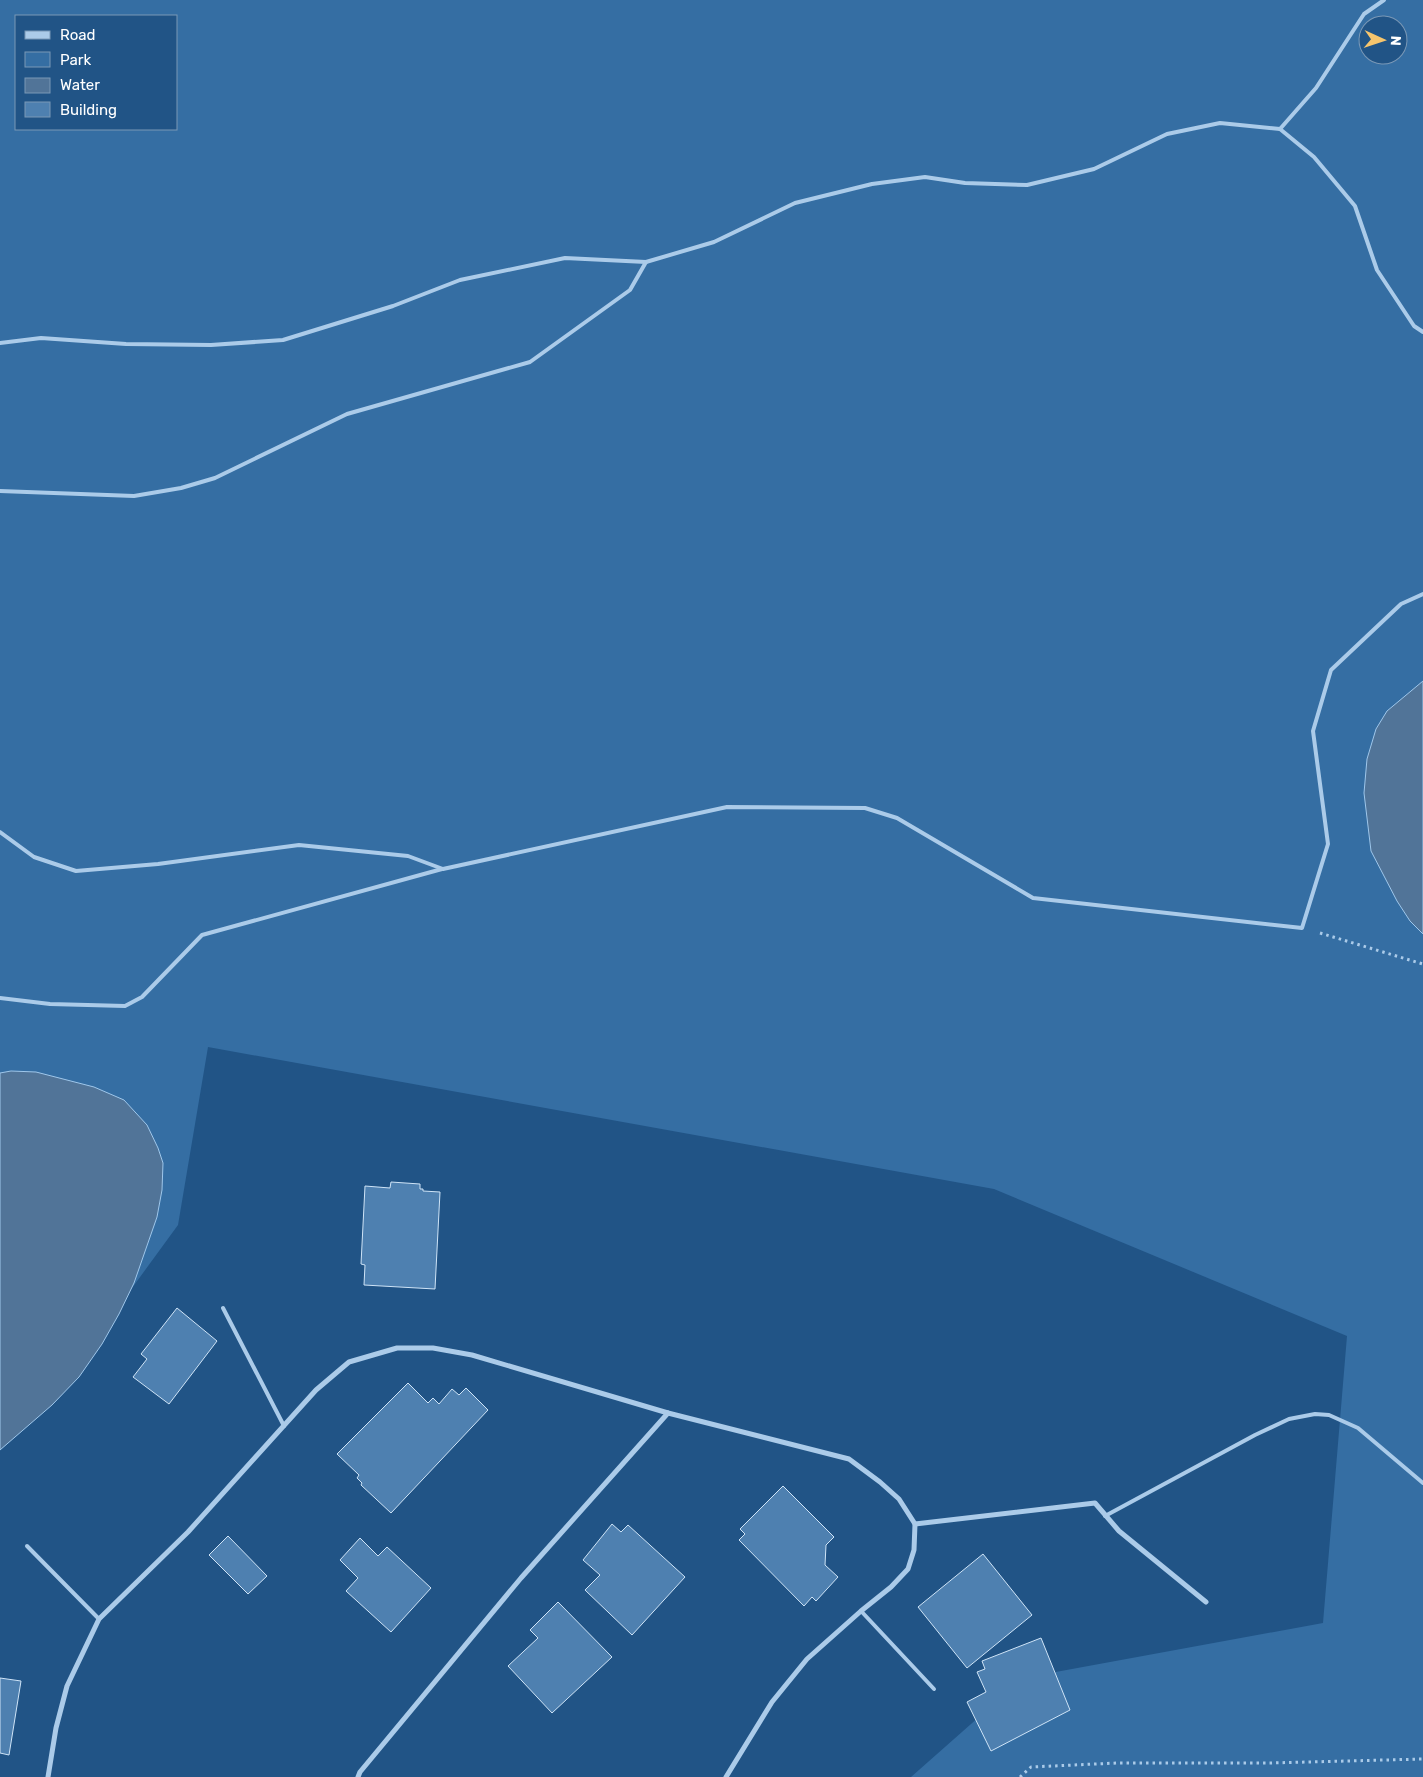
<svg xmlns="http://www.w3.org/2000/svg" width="1423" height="1777" font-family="Rubik,sans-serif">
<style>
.green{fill:#356ea3;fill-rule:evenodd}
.water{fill:#517498;stroke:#9fc7eb}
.building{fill:#4e80b0;stroke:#cfe4f7}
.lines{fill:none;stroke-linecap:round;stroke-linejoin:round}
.path{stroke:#abcbe9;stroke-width:3;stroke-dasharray:2.5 4;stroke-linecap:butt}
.service{stroke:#abcbe9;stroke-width:4}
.minor{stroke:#abcbe9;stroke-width:5}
</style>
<rect width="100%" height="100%" fill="#215486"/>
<path class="green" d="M0,0H1423V1777H911L1023,1678L1323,1623L1347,1336L994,1189L208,1047L178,1225L70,1373L0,1418ZM16,16H176V129H16ZM1368,25H1398V55H1368Z"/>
<g class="water">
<path d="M1423,681V934L1410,921L1397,901L1371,851L1364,793L1367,759L1376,729L1387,711Z"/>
<path d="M11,1071L36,1072L94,1087L124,1100L147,1125L158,1148L163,1163L162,1190L157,1217L134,1283L119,1314L102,1344L79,1377L52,1405L0,1450V1073Z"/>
</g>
<g class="building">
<path d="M391,1182L420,1184V1189H423V1191L440,1192L435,1289L364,1285L365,1265L361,1264L365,1186L390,1188Z"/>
<path d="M177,1308L217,1341L169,1404L133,1377L147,1359L141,1354Z"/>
<path d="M408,1383L428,1403L433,1398L439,1404L452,1389L459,1395L466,1388L488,1410L391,1513L361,1485L362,1483L357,1478L359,1475L337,1454Z"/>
<path d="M783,1486L834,1537L826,1545L825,1565L838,1577L816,1601L812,1597L804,1606L739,1540L745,1534L740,1529Z"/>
<path d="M612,1524L621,1532L628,1525L685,1577L632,1635L585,1590L600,1575L583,1560Z"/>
<path d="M228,1536L267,1576L248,1594L209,1555Z"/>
<path d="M360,1538L378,1556L387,1547L431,1588L391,1632L346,1591L358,1578L340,1560Z"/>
<path d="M983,1554L1032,1615L967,1668L918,1607Z"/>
<path d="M558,1602L612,1657L552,1713L508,1666L538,1638L530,1630Z"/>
<path d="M1041,1638L1070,1710L991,1751L967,1702L986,1692L977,1672L985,1669L982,1661Z"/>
<path d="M0,1678L21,1681L9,1755L0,1753Z"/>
</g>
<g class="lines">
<g class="path">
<path d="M1320,933L1423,964"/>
<path d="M1020,1777L1031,1767L1117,1763H1270L1423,1759"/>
</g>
<g class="service">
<path d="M1280,129L1316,88L1364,14L1384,0"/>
<path d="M0,343L41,338L126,344L211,345L283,340L393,306L460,280L565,258L646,262L714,242L795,203L872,184L925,177L965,183L1027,185L1094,169L1167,134L1220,123L1280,129L1314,157L1355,206L1377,270L1414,326L1423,332"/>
<path d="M0,491L134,496L181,488L215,478L347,414L530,362L630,290L646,262"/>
<path d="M0,832L34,857L76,871L158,864L299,845L408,856L443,869L727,807L865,808L897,818L1033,898L1302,928L1328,844L1313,731L1331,670L1401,604L1423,594"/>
<path d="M0,998L50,1004L125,1006L142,997L202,935L442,869"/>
<path d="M223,1308L284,1426"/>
<path d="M1105,1516L1255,1435L1289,1419L1315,1414L1329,1415L1358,1428L1423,1483"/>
<path d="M27,1546L99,1619"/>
<path d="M861,1611L934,1689"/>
</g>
<g class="minor">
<path d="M915,1524L1095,1503L1119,1531L1206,1602"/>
<path d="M48,1777L56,1728L67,1686L99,1619L188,1532L316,1390L349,1362L397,1348H433L472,1355L668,1413L849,1459L880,1482L899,1499L915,1524L914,1550L908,1569L891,1587L861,1611L807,1659L772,1702L726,1777"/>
<path d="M358,1777L360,1772L521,1578L668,1413"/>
</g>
</g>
<rect x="15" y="15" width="162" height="115" fill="#215486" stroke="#7a98b6"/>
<rect x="25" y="31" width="25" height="8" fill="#abcbe9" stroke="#7a98b6"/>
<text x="60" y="40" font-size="15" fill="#ffffff">Road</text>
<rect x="25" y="52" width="25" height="15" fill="#356ea3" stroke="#7a98b6"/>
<text x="60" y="65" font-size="15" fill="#ffffff">Park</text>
<rect x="25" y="78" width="25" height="15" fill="#517498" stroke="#7a98b6"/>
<text x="60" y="90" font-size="15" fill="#ffffff">Water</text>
<rect x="25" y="102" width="25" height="15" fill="#4e80b0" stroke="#7a98b6"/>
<text x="60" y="115" font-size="15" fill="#ffffff">Building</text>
<g transform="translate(1383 40) rotate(93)"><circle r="24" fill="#215486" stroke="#7a98b6"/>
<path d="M0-4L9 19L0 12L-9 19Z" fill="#f6c56d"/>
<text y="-8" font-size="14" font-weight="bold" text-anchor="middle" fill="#ffffff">N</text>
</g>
</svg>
